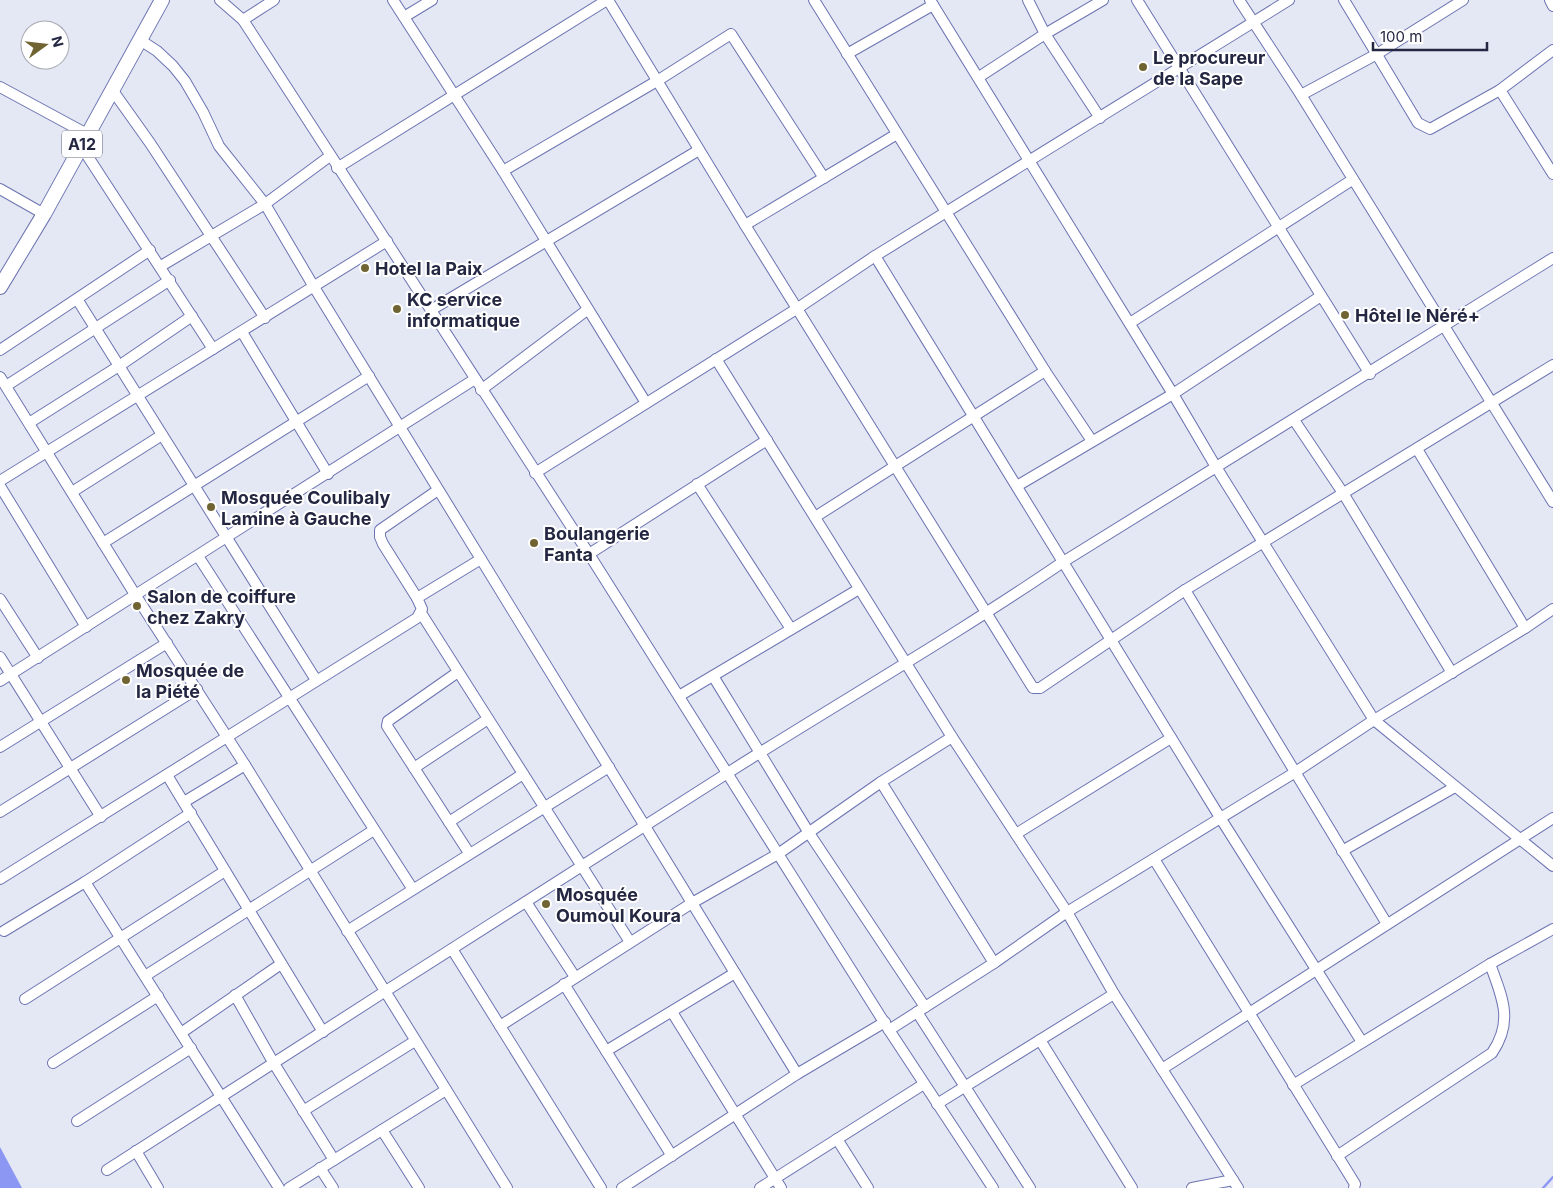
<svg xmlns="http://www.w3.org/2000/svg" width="1553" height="1188" font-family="Inter,sans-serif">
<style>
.water{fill:#8c97f4}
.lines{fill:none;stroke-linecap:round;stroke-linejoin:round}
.stream{stroke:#8c97f4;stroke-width:2.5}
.minor-casing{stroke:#6c74b1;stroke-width:12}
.major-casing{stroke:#6c74b1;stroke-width:16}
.minor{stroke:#fff;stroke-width:10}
.major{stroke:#fff;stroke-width:14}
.poi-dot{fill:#706532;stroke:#fff;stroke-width:2}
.labels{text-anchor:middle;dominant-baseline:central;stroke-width:4;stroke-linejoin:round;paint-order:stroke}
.shield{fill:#fff;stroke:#66687a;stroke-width:1}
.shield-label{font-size:16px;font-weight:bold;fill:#242741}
.poi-label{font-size:18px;font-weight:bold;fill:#242741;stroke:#fff;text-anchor:start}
</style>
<rect width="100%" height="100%" fill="#e4e7f4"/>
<path class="water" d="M0,1147L22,1188H0Z"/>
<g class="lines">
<path class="stream" d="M1543,1188L1553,1177"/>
<defs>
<g id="minor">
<path d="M220,0L243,20L589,554L889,1030L993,1188"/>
<path d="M393,0L503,171L646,403"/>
<path d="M608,0L745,225L1033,688H1040L1185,590L1553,365"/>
<path d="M814,0L1045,371L1092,441"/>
<path d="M930,0L1173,394L1216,467L1374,720L1553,866"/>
<path d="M1028,0L1045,34L1100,118"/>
<path d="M1137,0L1370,374"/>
<path d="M1239,0L1301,95L1553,502"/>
<path d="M1344,0L1418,123L1430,129L1500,90L1553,50"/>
<path d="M1550,0L1553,6"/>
<path d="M404,17L432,0"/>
<path d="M243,20L274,0"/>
<path d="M140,40L157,51L173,66L185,81L203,112L219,146L265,204L314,287L797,1074"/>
<path d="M847,54L933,5"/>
<path d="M979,77L1045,34L1103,0"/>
<path d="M0,87L87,134"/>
<path d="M1500,90L1553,174"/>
<path d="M113,91L150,143L265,318"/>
<path d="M1301,95L1377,54L1463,0"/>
<path d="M81,146L213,349"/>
<path d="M337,168L607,0"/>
<path d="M503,171L657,81L731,34L824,178"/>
<path d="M0,189L44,214"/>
<path d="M745,225L897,134"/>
<path d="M875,256L1221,819L1362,1042"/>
<path d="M161,266L265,204L330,156"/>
<path d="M77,299L316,680"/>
<path d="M431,310L699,150"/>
<path d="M1130,323L1352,180"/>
<path d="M242,332L328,474"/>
<path d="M0,350L150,250"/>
<path d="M716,359L952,737L1067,912L1114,994L1238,1188"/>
<path d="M0,377L136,596L245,765L507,1188"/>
<path d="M6,386L170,280"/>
<path d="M481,390L587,310"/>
<path d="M1294,420L1343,493L1452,673"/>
<path d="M29,423L119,366L192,316"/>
<path d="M1417,449L1525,628"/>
<path d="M535,473L798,308L875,256L1289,0"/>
<path d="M0,481L387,241"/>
<path d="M697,484L791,629"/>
<path d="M0,486L86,627"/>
<path d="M1017,486L1173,394L1321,296"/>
<path d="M72,492L162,435"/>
<path d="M815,517L1045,371"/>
<path d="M103,543L369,376"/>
<path d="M589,554L767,440"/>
<path d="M198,556L412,888"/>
<path d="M1185,590L1387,924"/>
<path d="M417,598L383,544L380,537V530L438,490"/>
<path d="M0,599L38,658"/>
<path d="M421,613L630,942"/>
<path d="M0,657L101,817"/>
<path d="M458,672L388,721L387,726L469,853"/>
<path d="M713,676L809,833L925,1007"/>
<path d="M0,681L475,379"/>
<path d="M679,696L859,589"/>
<path d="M0,747L167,643"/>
<path d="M414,768L488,719"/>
<path d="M167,775L323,1032"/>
<path d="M881,782L994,963"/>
<path d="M184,802L245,765"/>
<path d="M0,812L197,689"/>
<path d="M449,822L523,774"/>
<path d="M1016,834L1171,738"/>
<path d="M1342,851L1455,787"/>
<path d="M1154,859L1355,1184L1354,1188"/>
<path d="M0,879L417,618L422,609L417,598L481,559"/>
<path d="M85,882L279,1188"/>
<path d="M526,902L575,977"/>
<path d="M4,931L85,882L191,813"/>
<path d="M347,931L609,767"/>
<path d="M452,949L601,1188"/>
<path d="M145,976L374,830"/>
<path d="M564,984L672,1156"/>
<path d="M235,995L273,1062L334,1160"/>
<path d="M25,999L225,871"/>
<path d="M672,1012L781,1188"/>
<path d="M917,1012L1030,1188"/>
<path d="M500,1026L692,903L778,854L881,782L952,737"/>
<path d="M889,1030L994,963L1067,912L1294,773L1374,720L1525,628L1553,609"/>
<path d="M181,1033L281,964"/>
<path d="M1040,1040L1132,1188"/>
<path d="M606,1051L735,973"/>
<path d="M53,1063L158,996"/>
<path d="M1162,1069L1553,818"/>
<path d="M1293,1085L1490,964L1553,929"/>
<path d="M937,1104L1114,994"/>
<path d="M303,1111L415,1041"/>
<path d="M77,1121L191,1048"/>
<path d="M382,1130L419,1188"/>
<path d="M837,1139L868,1188"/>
<path d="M136,1151L158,1188"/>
<path d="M1337,1156L1492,1053C1514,1021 1502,997 1490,964"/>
<path d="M320,1168L333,1188"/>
<path d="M107,1170C313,1037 519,906 726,774C838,703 953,637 1063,562L1553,258"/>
<path d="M289,1188L446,1090"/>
<path d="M622,1188L797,1074L885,1022"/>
<path d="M760,1188L924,1084"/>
<path d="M1192,1188L1233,1180"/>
</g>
<path id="major" d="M0,287L44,214L162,0"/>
</defs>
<use href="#minor" class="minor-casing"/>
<use href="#major" class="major-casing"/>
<use href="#minor" class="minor"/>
<use href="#major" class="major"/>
</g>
<g class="poi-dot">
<circle cx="1143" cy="67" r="5"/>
<circle cx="365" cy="268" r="5"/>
<circle cx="397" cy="309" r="5"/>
<circle cx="1345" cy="315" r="5"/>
<circle cx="211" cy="507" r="5"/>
<circle cx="534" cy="543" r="5"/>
<circle cx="137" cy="606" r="5"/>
<circle cx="126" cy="680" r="5"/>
<circle cx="546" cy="904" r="5"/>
</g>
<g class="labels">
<rect class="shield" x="62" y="130.5" width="40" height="27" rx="4"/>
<g class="shield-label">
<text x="82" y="144">A12</text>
</g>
<g class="poi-label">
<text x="1153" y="57">Le procureur<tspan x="1153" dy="21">de la Sape</tspan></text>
<text x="375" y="268">Hotel la Paix</text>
<text x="407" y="299">KC service<tspan x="407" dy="21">informatique</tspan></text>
<text x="1355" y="315">Hôtel le Néré+</text>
<text x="221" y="497">Mosquée Coulibaly<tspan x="221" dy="21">Lamine à Gauche</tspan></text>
<text x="544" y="533">Boulangerie<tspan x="544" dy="21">Fanta</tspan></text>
<text x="147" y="596">Salon de coiffure<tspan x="147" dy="21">chez Zakry</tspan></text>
<text x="136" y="670">Mosquée de<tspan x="136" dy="21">la Piété</tspan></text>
<text x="556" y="894">Mosquée<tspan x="556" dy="21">Oumoul Koura</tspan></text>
</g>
</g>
<g transform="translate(45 45) rotate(75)"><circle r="24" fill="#ffffff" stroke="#a7a9b3"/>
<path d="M0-4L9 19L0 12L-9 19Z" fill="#706532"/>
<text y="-8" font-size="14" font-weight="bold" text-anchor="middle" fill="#242741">N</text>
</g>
<path d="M1373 42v8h114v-8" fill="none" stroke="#242741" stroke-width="2.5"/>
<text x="1380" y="42" font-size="15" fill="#242741" stroke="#ffffff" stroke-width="4" paint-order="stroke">100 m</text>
</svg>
